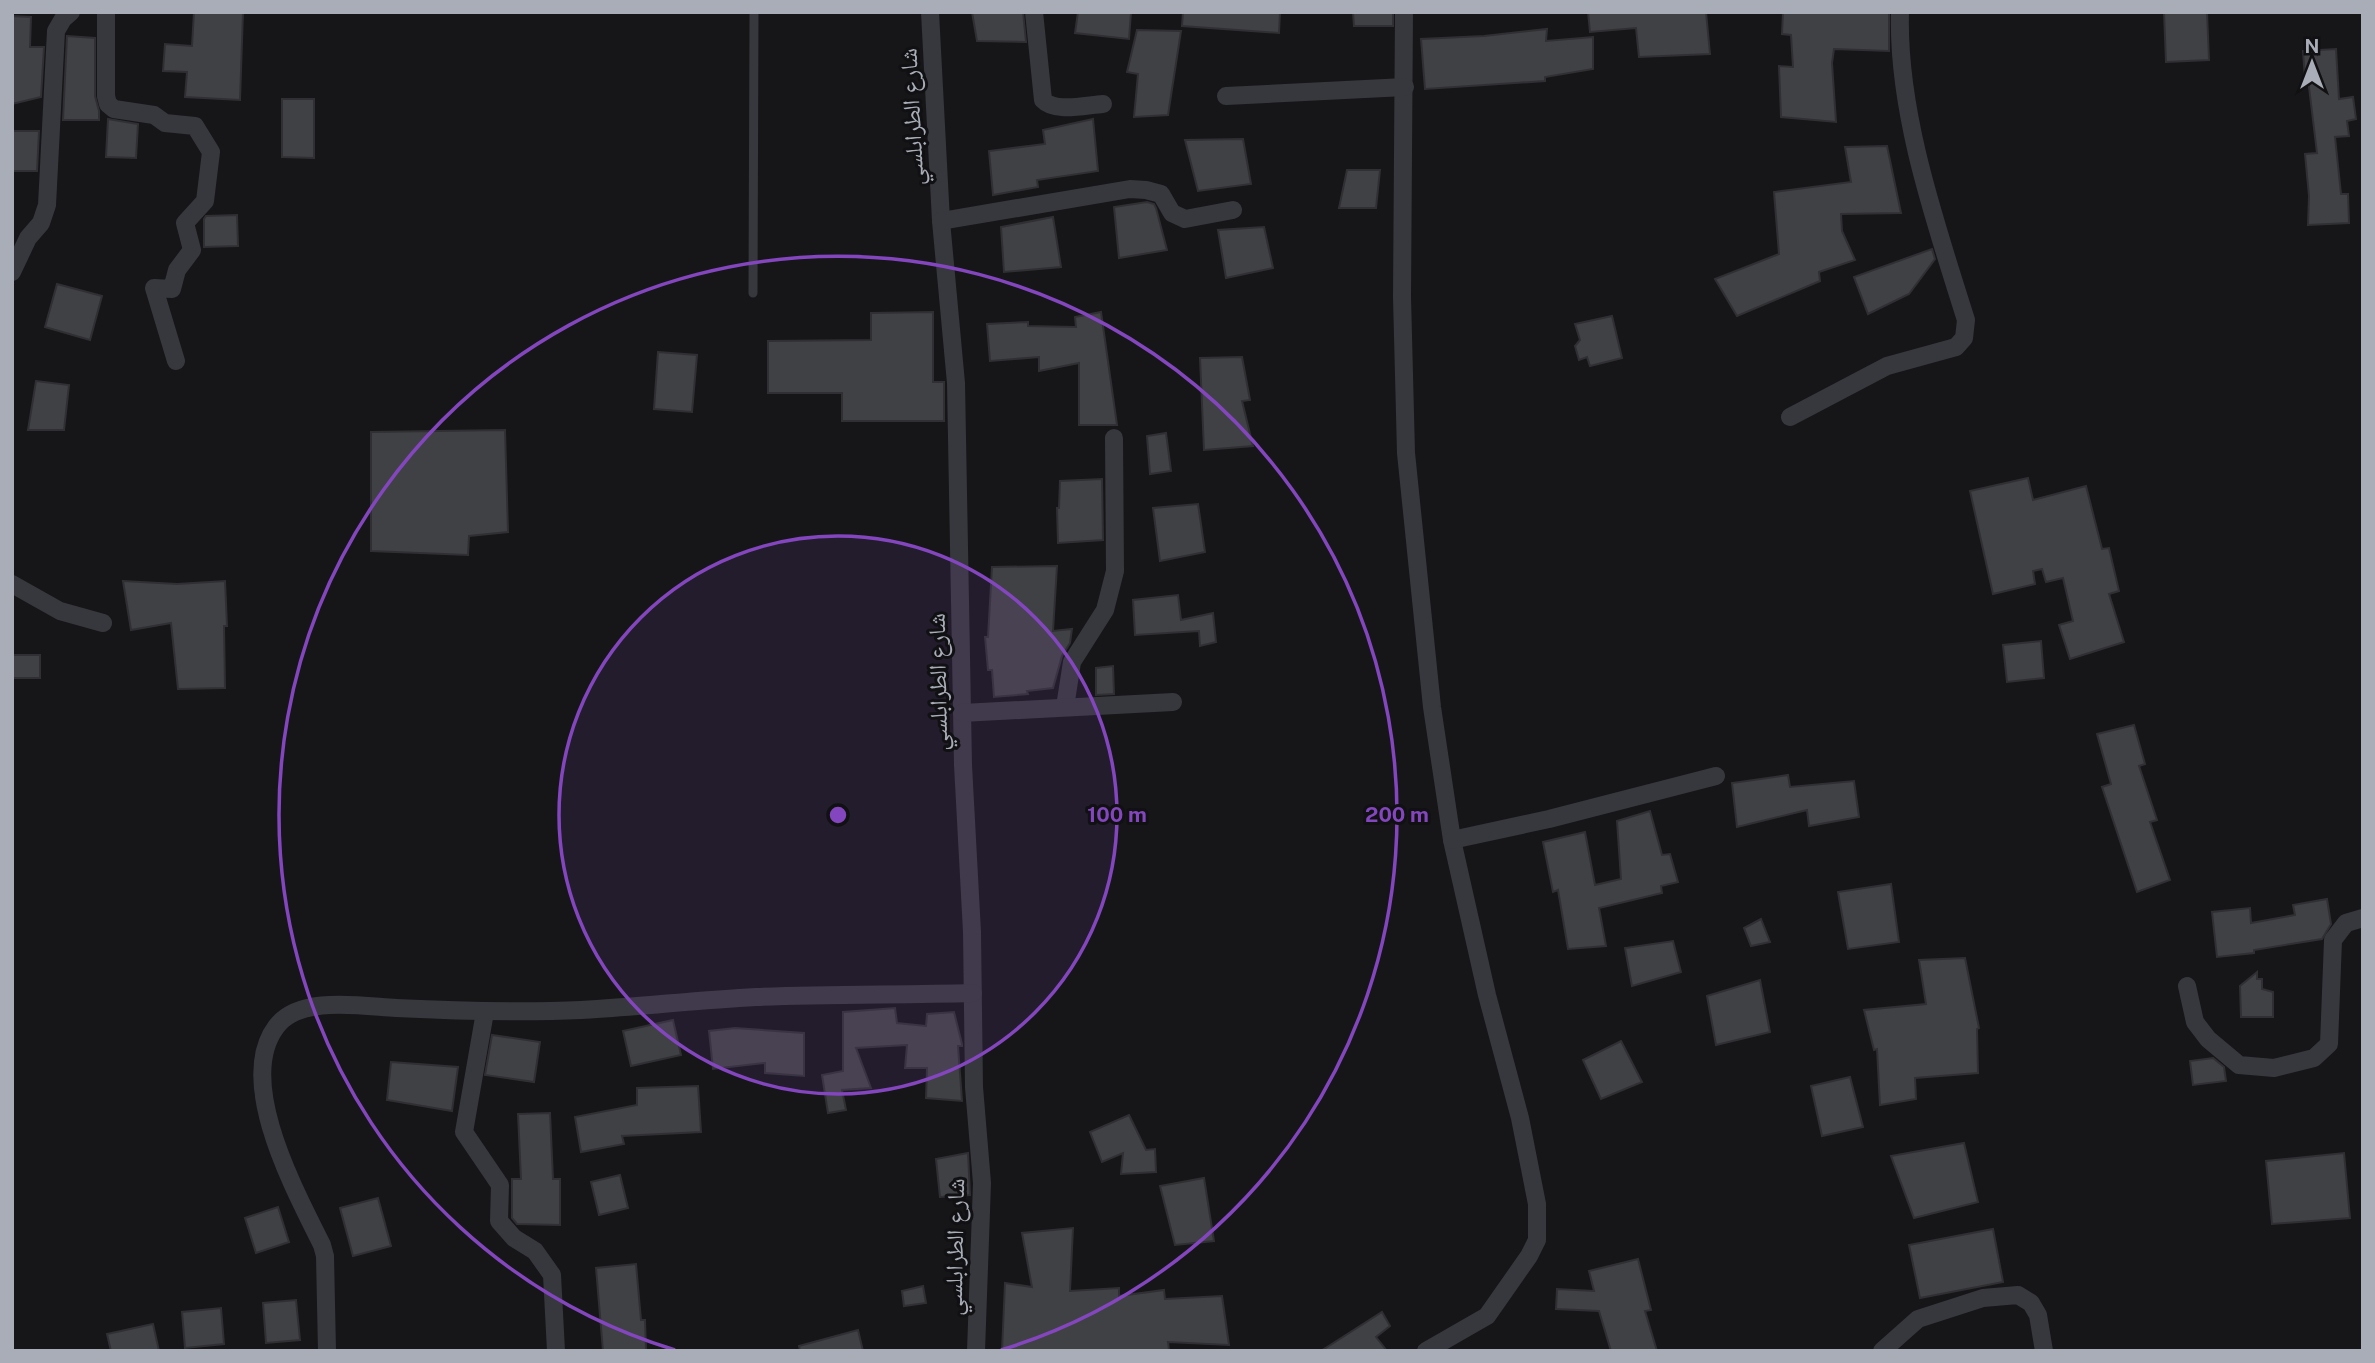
<svg xmlns="http://www.w3.org/2000/svg" width="2375" height="1363" font-family="'Public Sans','Noto Naskh Arabic',sans-serif">
<style>
.building{fill:#404145;stroke:#303034;stroke-width:2}
.lines{fill:none;stroke-linecap:round;stroke-linejoin:round}
.lane{stroke:#37383d;stroke-width:9}
.street{stroke:#37383d;stroke-width:18}
.ring{fill:none;stroke:#8446be;stroke-width:3.5}
.labels{text-anchor:middle;dominant-baseline:central;stroke-width:6;stroke-linejoin:round;paint-order:stroke}
.street-label{font-size:24px;fill:#a8adb8;stroke:#111113}
.centre{fill:#8446be;stroke:#111113;stroke-width:3.5}
.ring-label{font-size:21px;text-anchor:middle;font-weight:bold;fill:#8446be;stroke:#111113;stroke-width:6;stroke-linejoin:round;paint-order:stroke}
</style>
<rect width="100%" height="100%" fill="#161618"/>
<g class="building">
<path d="M194,12H243L240,100L185,97L187,72L163,71L165,44L192,46Z"/>
<path d="M972,12H1023L1026,42L977,41Z"/>
<path d="M1078,12H1131L1129,39L1075,33Z"/>
<path d="M1183,12H1280L1279,33L1182,26Z"/>
<path d="M1353,12H1393V26H1354Z"/>
<path d="M1588,12H1706L1710,54L1639,57L1636,28L1590,32Z"/>
<path d="M1783,12H1889V51L1834,49L1832,63L1836,122L1781,117L1779,66L1793,67L1791,35L1782,34Z"/>
<path d="M2164,12H2207L2209,60L2166,62Z"/>
<path d="M12,16L31,17L30,47H44L41,97L12,104Z"/>
<path d="M1547,29L1546,41L1593,37V69L1545,77V81L1425,89L1421,39L1484,36Z"/>
<path d="M1137,30L1181,31L1168,115L1134,117L1138,74L1127,72Z"/>
<path d="M67,36L95,38V96L99,111V120H63Z"/>
<path d="M2336,49L2339,99L2353,97L2356,119L2347,121L2349,136L2335,137L2341,194H2348L2349,223L2308,225L2309,196L2305,154L2317,153L2308,79H2305L2303,51Z"/>
<path d="M282,99H314V158L282,157Z"/>
<path d="M108,119L138,124L136,158L106,157Z"/>
<path d="M1093,119L1098,171L1037,180L1038,187L993,195L989,151L1045,144L1043,130Z"/>
<path d="M12,131H39L37,171H12Z"/>
<path d="M1243,139L1251,184L1198,191L1185,140Z"/>
<path d="M1887,146L1901,213L1841,214L1842,231L1855,260L1819,272L1820,281L1737,316L1715,279L1779,254L1774,192L1851,182L1845,147Z"/>
<path d="M1347,170H1380L1376,208H1339Z"/>
<path d="M1147,202L1154,204L1156,208L1167,250L1119,258L1114,207Z"/>
<path d="M237,215L238,246L204,247V219L206,216Z"/>
<path d="M1053,217L1061,267L1004,272L1001,227Z"/>
<path d="M1264,227L1273,268L1226,278L1218,230Z"/>
<path d="M1932,249L1935,259L1909,294L1868,314L1854,277Z"/>
<path d="M57,284L102,296L90,340L45,327Z"/>
<path d="M933,312V382H944V421H842V393H768V341L871,340V313Z"/>
<path d="M1101,312L1117,425H1079V363L1039,371V357L990,361L987,324L1028,322V326L1076,327L1075,317Z"/>
<path d="M1612,316L1622,358L1590,366L1587,357L1579,360L1575,346L1580,340L1575,324Z"/>
<path d="M658,352L697,355L692,412L654,409Z"/>
<path d="M1242,357L1250,400L1242,401L1253,446L1204,450L1200,358Z"/>
<path d="M36,381L69,385L64,430H28Z"/>
<path d="M505,430L508,532L469,536L468,555L371,551V432Z"/>
<path d="M1166,433L1171,471L1150,474L1147,436Z"/>
<path d="M2028,478L2033,500L2086,486L2102,549L2109,548L2119,591L2109,594L2124,642L2070,659L2059,625L2073,621L2063,578L2046,582L2042,569L2033,571L2035,584L1993,594L1970,491Z"/>
<path d="M1102,479L1103,540L1058,543L1057,508H1059L1060,481Z"/>
<path d="M1198,504L1205,552L1160,561L1153,508Z"/>
<path d="M1057,566L1053,631L1072,629L1070,643L1062,656L1053,688L1027,691L1028,694L994,697L992,670H988L985,637H988L992,567Z"/>
<path d="M123,581L177,584L225,581L227,626H224L225,688L178,689L171,623L131,630Z"/>
<path d="M1178,595L1181,620L1213,613L1216,642L1200,646L1199,631L1135,635L1133,600Z"/>
<path d="M2041,641L2044,678L2007,682L2003,645Z"/>
<rect x="12" y="655" width="28" height="23"/>
<path d="M1113,666L1114,694L1096,695V668Z"/>
<path d="M2134,725L2145,764L2139,766L2157,820L2150,822L2170,880L2137,892L2102,787L2111,784L2097,734Z"/>
<path d="M1788,775L1790,787L1854,781L1859,817L1809,826L1807,810L1737,827L1732,783Z"/>
<path d="M1650,811L1662,855L1670,854L1678,882L1661,886L1662,893L1599,908L1606,946L1568,949L1558,890L1553,892L1543,842L1585,832L1595,885L1621,879L1617,821Z"/>
<path d="M1891,884L1899,942L1848,949L1838,892Z"/>
<path d="M2327,899L2331,924L2322,939L2254,950V953L2217,957L2212,912L2250,908L2251,923L2295,915L2293,905Z"/>
<path d="M1761,919L1770,942L1751,946L1744,928Z"/>
<path d="M1673,941L1681,972L1632,986L1625,948Z"/>
<path d="M1965,958L1979,1028L1977,1029L1978,1073L1915,1078L1916,1099L1880,1105L1877,1049L1874,1050L1864,1010L1926,1004L1919,960Z"/>
<path d="M2257,972V979H2262V989L2273,992V1017H2241L2240,986Z"/>
<path d="M1760,980L1770,1032L1716,1045L1707,996Z"/>
<path d="M895,1008L897,1023L926,1026L927,1014L954,1012L962,1044V1046H958L962,1101L926,1098L927,1068H905L907,1045L856,1048L871,1088L842,1090L846,1110L828,1113L822,1075L843,1071V1012Z"/>
<path d="M673,1020L681,1055L631,1066L623,1031Z"/>
<path d="M735,1028L804,1033V1076L765,1073V1063L713,1069L709,1031Z"/>
<path d="M492,1035L540,1042L534,1082L485,1075Z"/>
<path d="M1621,1041L1642,1082L1601,1099L1583,1060Z"/>
<path d="M2213,1058L2224,1067L2226,1081L2193,1085L2190,1061Z"/>
<path d="M391,1062L458,1067L452,1111L387,1100Z"/>
<path d="M1850,1077L1863,1127L1822,1136L1811,1086Z"/>
<path d="M698,1086L701,1132L622,1136L624,1144L581,1152L575,1117L637,1105V1088Z"/>
<path d="M550,1113L553,1179H560V1225L517,1224L512,1218V1179H521L518,1114Z"/>
<path d="M1129,1115L1146,1150L1155,1149L1156,1172L1121,1174L1123,1153L1102,1162L1090,1132Z"/>
<path d="M1964,1143L1978,1202L1914,1218L1891,1156Z"/>
<path d="M968,1153L970,1195L940,1197L936,1159Z"/>
<path d="M2344,1153L2350,1218L2272,1224L2266,1161Z"/>
<path d="M620,1175L628,1208L599,1215L591,1182Z"/>
<path d="M1204,1178L1214,1241L1175,1245L1160,1186Z"/>
<path d="M378,1198L391,1246L353,1256L340,1208Z"/>
<path d="M278,1207L289,1242L256,1253L245,1218Z"/>
<path d="M1073,1228L1070,1291L1119,1288V1296L1164,1290L1165,1299L1222,1296L1229,1345L1168,1342L1169,1350L1158,1351H1002L1005,1283L1032,1287L1022,1233Z"/>
<path d="M1993,1229L2003,1282L1920,1298L1909,1245Z"/>
<path d="M1638,1259L1651,1310L1645,1311L1657,1351H1611L1599,1311L1556,1309L1557,1289L1594,1291L1589,1271Z"/>
<path d="M636,1264L641,1320H645L646,1351H603L596,1268Z"/>
<path d="M923,1286L926,1303L904,1306L902,1291Z"/>
<path d="M296,1300L300,1340L266,1343L263,1303Z"/>
<path d="M221,1308L224,1344L185,1348L182,1312Z"/>
<path d="M1382,1312L1390,1326L1376,1337L1387,1351H1321Z"/>
<path d="M153,1324L159,1351H111L107,1334Z"/>
<path d="M858,1330L863,1351H800L799,1346Z"/>
</g>
<g class="lines">
<path class="lane" d="M753,293L754,12"/>
<g class="street">
<path d="M106,12V96L108,104L114,109L154,115L165,123L195,126L211,152L205,201L185,223L192,250L177,270L172,289L154,288L176,361"/>
<path d="M930,12L941,221L956,383L963,765L972,932L974,1087L982,1183L976,1351"/>
<path d="M1034,12L1043,100C1055,113 1086,105 1103,104"/>
<path d="M1404,12L1402,297L1406,453L1432,707L1452,840L1487,995L1520,1118L1537,1204V1240L1529,1256L1487,1316L1426,1351"/>
<path d="M1226,96L1405,87"/>
<path d="M941,221L1130,189L1146,190L1161,194L1172,213L1185,219L1233,210"/>
<path d="M12,272L28,238L41,223L47,205L56,31L63,19L71,12"/>
<path d="M1790,417L1887,366L1956,347L1964,338L1966,320C1936,224 1897,113 1900,12"/>
<path d="M12,584L60,611L103,623"/>
<path d="M1065,707L1072,662L1105,610L1115,571L1114,438"/>
<path d="M962,713L1173,702"/>
<path d="M1452,840L1549,819L1716,776"/>
<path d="M2187,986L2195,1022L2208,1039L2239,1065L2274,1068L2314,1058L2329,1044L2333,940L2346,923L2363,918"/>
<path d="M485,1012L464,1132L500,1185L499,1221L514,1238L535,1251L552,1275L556,1351"/>
<path d="M327,1351L325,1256L322,1245C296,1192 235,1082 276,1027C299,995 361,1006 396,1008C458,1011 519,1013 581,1010C639,1007 697,1000 756,997C828,994 900,995 973,993"/>
<path d="M1882,1351L1918,1319L1983,1298L2018,1295L2031,1303L2038,1315L2044,1351"/>
</g>
</g>
<circle cx="838" cy="815" r="279" fill="#8446be" fill-opacity=".12"/>
<g class="ring">
<circle cx="838" cy="815" r="279"/>
<path d="M675 1350A559 559 0 1 1 1001 1350"/>
</g>
<g class="labels">
<g class="street-label">
<text transform="translate(911 117) rotate(-93)">شارع الطرابلسي</text>
<text transform="translate(937 682) rotate(-91)">شارع الطرابلسي</text>
<text transform="translate(954 1247) rotate(-89)">شارع الطرابلسي</text>
</g>
</g>
<circle cx="838" cy="815" r="10" class="centre"/>
<g class="ring-label">
<text x="1117" y="822">100 m</text>
<text x="1397" y="822">200 m</text>
</g>
<rect width="2375" height="1363" fill="none" stroke="#a8adb8" stroke-width="28"/>
<g transform="translate(2312 63)" stroke="#111113" stroke-width="5" paint-order="stroke">
<path d="M0-5L12 26L0 18L-12 26Z" fill="#a8adb8"/>
<text y="-10" font-size="19" font-weight="bold" text-anchor="middle" fill="#a8adb8">N</text>
</g>
</svg>
